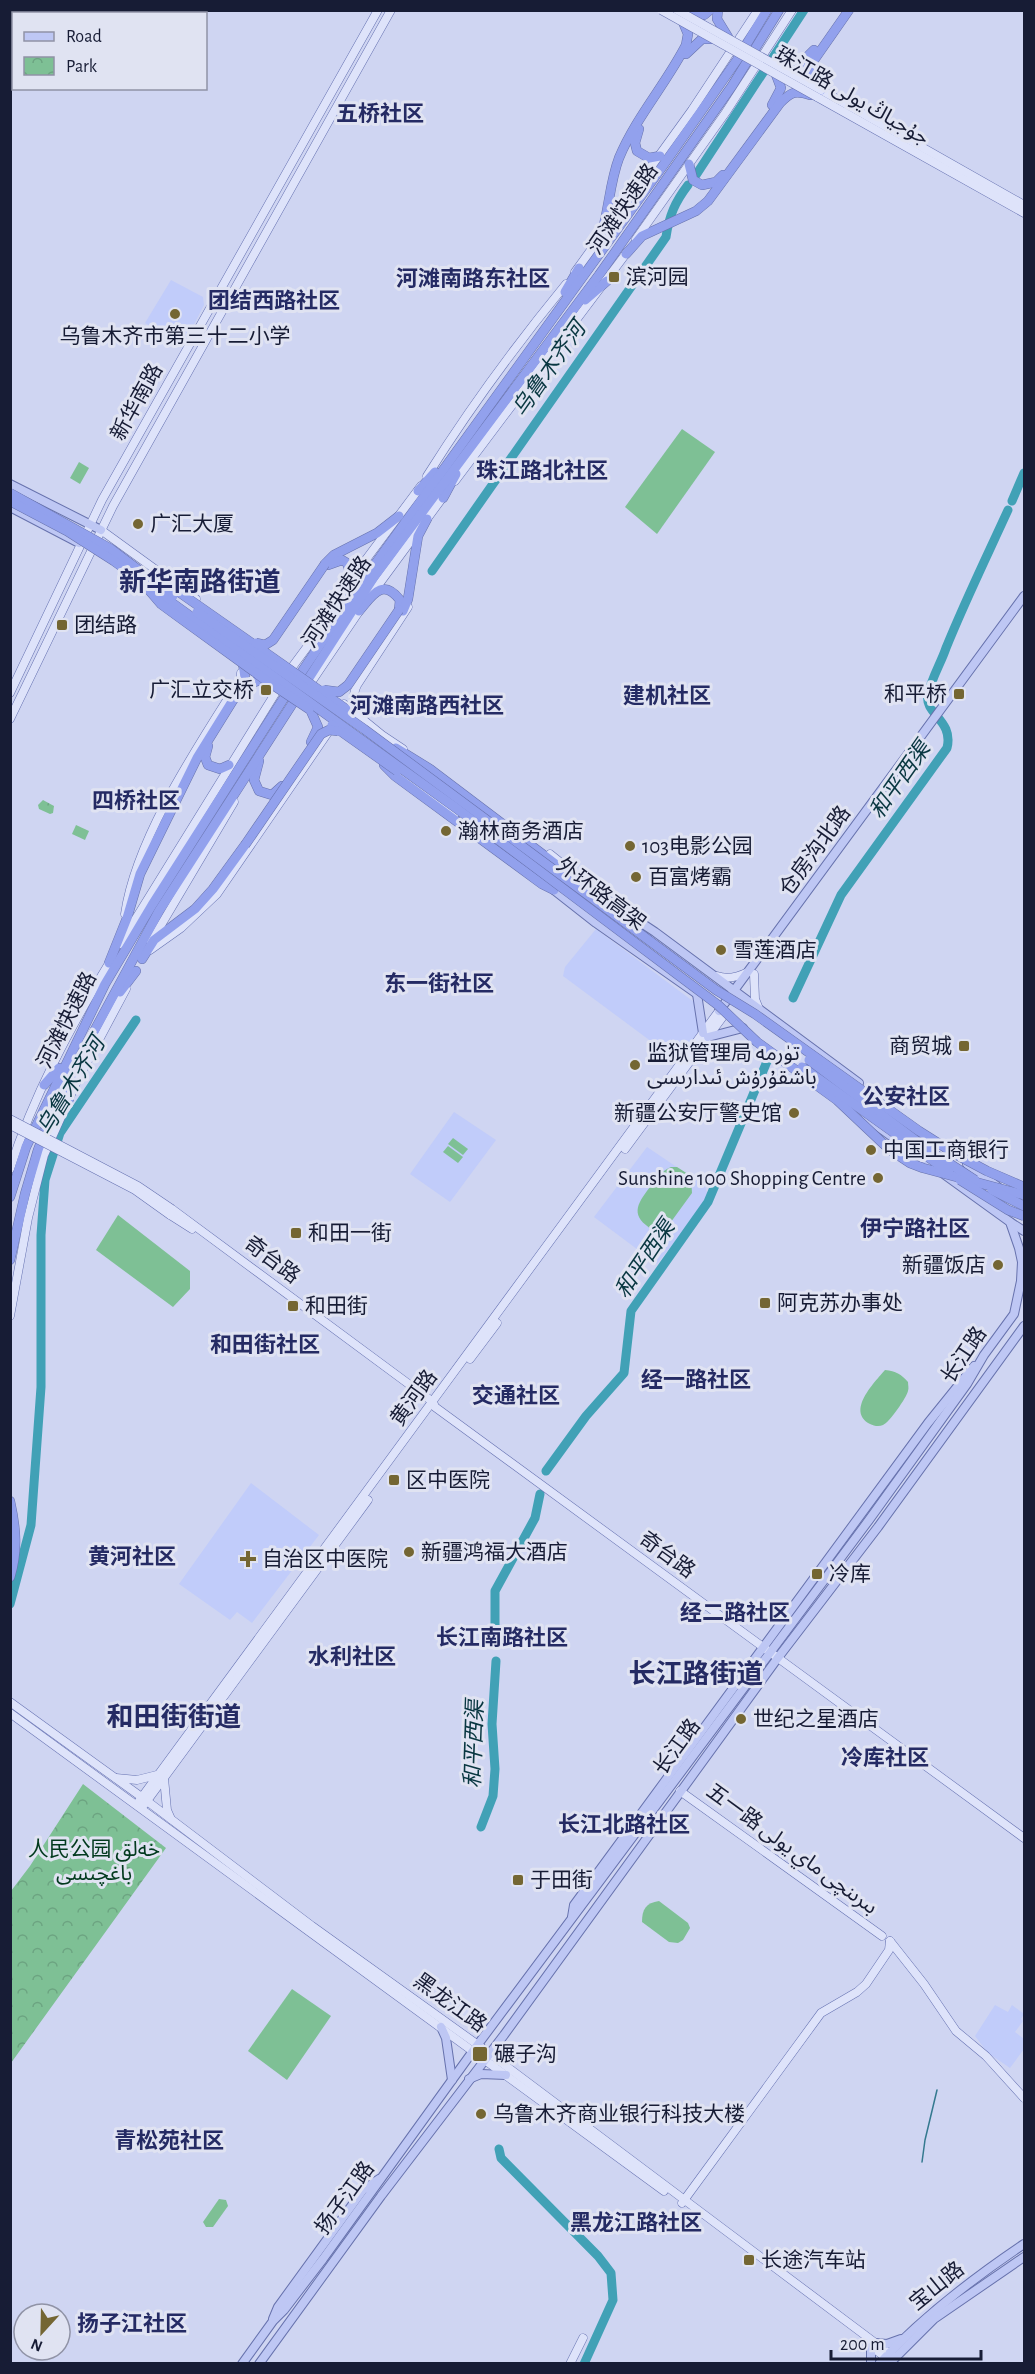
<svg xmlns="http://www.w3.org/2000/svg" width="1035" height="2374" font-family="'Alegreya Sans','Noto Sans Arabic','Noto Sans SC',sans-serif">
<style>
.built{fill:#c1ccfa}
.park{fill:url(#park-crowns)}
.garden{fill:#7ec095}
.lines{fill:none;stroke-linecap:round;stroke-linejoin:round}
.stream{stroke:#34798f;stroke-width:1.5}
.river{stroke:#41a1b6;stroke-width:9}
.secondary-casing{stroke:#6571b1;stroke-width:9}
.primary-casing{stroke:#6772ad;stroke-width:10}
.highway-casing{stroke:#6772ad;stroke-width:10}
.secondary{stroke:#dee3fa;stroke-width:8}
.primary{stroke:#bec7f4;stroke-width:8}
.highway{stroke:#92a1ed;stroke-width:9}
.secondary-bridge-casing{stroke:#6571b1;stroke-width:9;stroke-linecap:butt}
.highway-bridge-casing{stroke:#6772ad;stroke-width:10;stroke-linecap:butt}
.secondary-bridge{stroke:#dee3fa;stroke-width:8}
.highway-bridge{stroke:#92a1ed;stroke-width:9}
.poi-dot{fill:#746633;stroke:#e0e3f2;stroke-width:2}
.labels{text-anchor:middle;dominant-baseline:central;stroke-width:6;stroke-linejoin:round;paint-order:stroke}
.street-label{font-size:21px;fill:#171c35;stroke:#e0e3f2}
.poi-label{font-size:21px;fill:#171c35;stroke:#e0e3f2;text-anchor:start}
.park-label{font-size:21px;fill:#023a1e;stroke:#e0e3f2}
.neighbourhood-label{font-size:22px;font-weight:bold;fill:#252b64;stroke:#e0e3f2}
.water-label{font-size:22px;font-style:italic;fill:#093741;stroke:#e0e3f2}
.district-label{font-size:27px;font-weight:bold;fill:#252b64;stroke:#e0e3f2}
</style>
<defs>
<pattern id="park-crowns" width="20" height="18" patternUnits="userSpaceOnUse" patternTransform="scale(1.5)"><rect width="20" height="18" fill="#7ec095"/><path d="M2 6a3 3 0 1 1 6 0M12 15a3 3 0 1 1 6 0" fill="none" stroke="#6ca481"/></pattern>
</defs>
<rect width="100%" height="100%" fill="#cfd5f2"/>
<g class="built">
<path d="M171,280L203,297L204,305L183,346L145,323Z"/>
<path d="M596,929L694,1002L701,1031L679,1062L563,976L565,967Z"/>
<path d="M454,1112L496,1140L450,1202L410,1174Z"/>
<path d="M647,1147L705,1186L708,1196L695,1216L657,1264L594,1217Z"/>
<path d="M251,1483L319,1535L252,1623L237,1612L230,1620L179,1584Z"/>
<path d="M995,2005L1008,2012L1012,2005L1024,2014L1021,2019L1023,2021L1015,2032L1024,2039V2049L1010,2068L988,2053L975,2036Z"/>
</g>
<g class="park">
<path d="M43,800L54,806L53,813L50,814L39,809L38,805Z"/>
<path d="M83,1784L166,1848L11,2063V1891L30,1866Z"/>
</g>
<g class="garden">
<path d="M682,429L715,452L657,534L625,507Z"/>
<path d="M79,462L89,468L80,484L70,478Z"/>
<path d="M76,825L89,831L85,840L72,834Z"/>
<path d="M453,1138L468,1149L463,1155L448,1144Z"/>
<path d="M448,1146L463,1157L458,1163L443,1152Z"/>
<path d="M671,1167H677L691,1176L692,1193L668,1226L653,1230C630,1216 636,1205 650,1187C656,1179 661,1171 671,1167Z"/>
<path d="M118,1215L190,1271V1289L173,1307L96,1250Z"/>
<path d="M885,1370C896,1371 901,1374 908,1382C908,1385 909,1388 908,1391C907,1397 889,1423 883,1425C879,1427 874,1426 870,1424C846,1411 874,1383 885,1370Z"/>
<path d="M659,1901L688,1923L690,1928L683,1940L678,1943L669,1942L642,1922C642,1909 646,1903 659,1901Z"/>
<path d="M292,1989L331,2016L287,2080L248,2051Z"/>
<path d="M219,2199L226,2200L228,2206L213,2227H206L203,2222Z"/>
</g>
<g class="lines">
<path class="stream" d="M922,2162L925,2140L937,2090"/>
<g class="river">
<path d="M696,175L804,10"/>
<path d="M1012,501L1024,473"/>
<path d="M432,571L666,237C669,216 675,202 688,185"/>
<path d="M793,998L841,895L947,748C954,720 924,714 928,695C931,679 941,663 946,648C965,601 987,556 1008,510"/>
<path d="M546,1471L586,1416L624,1373L631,1311L708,1202L768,1059"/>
<path d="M10,1604L31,1525L41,1387V1235L45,1180L60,1133L136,1020"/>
<path d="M495,1640V1591L535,1518L540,1494"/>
<path d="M481,1827L493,1796L495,1769L492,1724L496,1661"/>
<path d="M499,2149L501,2158L598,2256L611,2273L613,2300L584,2364"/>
</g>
<defs>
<g id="secondary">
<path d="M821,90L1024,205"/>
<path d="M817,97L1024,213"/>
<path d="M636,239L726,112L792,10"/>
<path d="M575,272L692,110L758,10"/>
<path d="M427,476C469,409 516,345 566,284"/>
<path d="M455,481L628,251"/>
<path d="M101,530L196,599"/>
<path d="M371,595L446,493"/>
<path d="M287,674L310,643L320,621L421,486"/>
<path d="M312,681L362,607"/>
<path d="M10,693L102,500L378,10"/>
<path d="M344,704L382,735L403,749"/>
<path d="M361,714C352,705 352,696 357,685L408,607"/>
<path d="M10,719L113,506L391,10"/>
<path d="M392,768L455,814"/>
<path d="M550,854L590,886"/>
<path d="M125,914C136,837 200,743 241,678V673"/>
<path d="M151,942L234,802"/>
<path d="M120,944L281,684"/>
<path d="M150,950L181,928L217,894L329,731"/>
<path d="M754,974L755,999L759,1009"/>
<path d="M717,976C728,980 738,977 748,972"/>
<path d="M625,1149L724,1015"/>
<path d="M10,1169C33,1096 71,1026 111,960"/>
<path d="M172,1209L433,1402L435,1407L1024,1838"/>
<path d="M170,1215L192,1229"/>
<path d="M10,1316L28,1218L44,1155L77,1081L126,989"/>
<path d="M470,1359L497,1323"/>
<path d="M10,1702L147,1801L312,1926L478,2045L894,2357"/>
<path d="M10,1713L664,2191"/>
<path d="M116,1778L137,1780L157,1775"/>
<path d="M164,1778L167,1810L171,1819"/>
<path d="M680,1791L882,1936"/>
<path d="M139,1801L719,1011"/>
<path d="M144,1805L368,1500"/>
<path d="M890,1941L924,1984L956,2031L986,2056L1024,2098"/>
<path d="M682,2203L821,2013L857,1992L866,1984L889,1950L890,1941"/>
<path d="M868,2344L889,2360"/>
<path d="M570,2364L583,2338"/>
</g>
<g id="primary">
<path d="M66,14L68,10"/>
<path d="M74,14L76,10"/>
<path d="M10,65L14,63"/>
<path d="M10,83L14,79"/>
<path d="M10,484L101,530"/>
<path d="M10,507L79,543"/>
<path d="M578,881L655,932L859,1083"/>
<path d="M554,890L596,923L697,994"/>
<path d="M697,994L703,1033"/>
<path d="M719,1011L1024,596"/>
<path d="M708,1037L743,1028"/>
<path d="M967,1164L998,1187"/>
<path d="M1010,1222L1024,1231"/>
<path d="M572,1917L574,1905L928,1423L974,1366"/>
<path d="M441,2027L446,2038L452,2080"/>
<path d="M469,2079L481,2074L506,2075"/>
<path d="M273,2319L278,2307L363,2190L379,2179"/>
<path d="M875,2343L887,2344L901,2339"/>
<path d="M242,2364L273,2321L284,2310L323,2259L473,2051L869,1520L967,1384L984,1355L1014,1314L1021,1281L1022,1262L1019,1248L1010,1222L855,1110"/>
<path d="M259,2364L381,2196L504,2035L777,1659L878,1527L1024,1326"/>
<path d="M871,2364V2347"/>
<path d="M879,2364C922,2317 972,2279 1024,2244"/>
<path d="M889,2364L934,2319L1024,2257"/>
</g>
<g id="highway">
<path d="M718,10L717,19L728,37"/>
<path d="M687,16L704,15L710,10"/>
<path d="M686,54L702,39H716"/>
<path d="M784,69L799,65L814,50"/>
<path d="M10,76L14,74"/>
<path d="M821,90C813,80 808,75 812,63L849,10"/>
<path d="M772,105L781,88L775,72"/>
<path d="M639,129L635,143L637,151L649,158L660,156"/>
<path d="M689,164L693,180L702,185L716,182L723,175"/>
<path d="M600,239C609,213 609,184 619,158C636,117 666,84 686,45L688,34L683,22"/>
<path d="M626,254L642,236L696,211L708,201L780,103C791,92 795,90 810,95"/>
<path d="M565,292L579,268"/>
<path d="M585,300L607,281"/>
<path d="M418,491L435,472"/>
<path d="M443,498L456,474"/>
<path d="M325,564L334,555L377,533L399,516"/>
<path d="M328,565L342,560L347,563C354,579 345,594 339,609"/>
<path d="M359,611C372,596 382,577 400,600L399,610"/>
<path d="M403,611L408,599L418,536L427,519"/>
<path d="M243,691C250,682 256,680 267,681"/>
<path d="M310,709L318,727L311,742"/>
<path d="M208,746L205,757L208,765L220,769L229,765"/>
<path d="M396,748L430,769L578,881"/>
<path d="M259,761L254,780L259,791L272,795L282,786"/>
<path d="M384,765L395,776L542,884L554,890"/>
<path d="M142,959L154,940L195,909L213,889L245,845"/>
<path d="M109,963L127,918L140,874L197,758L243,684L245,678L243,663"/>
<path d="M120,992L136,971"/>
<path d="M44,1085L59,1068"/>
<path d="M69,1099L71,1078"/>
<path d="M10,1197L26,1147L105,984L152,905L282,701L368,574L662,167L737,60L767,10"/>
<path d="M10,1260L25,1194L38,1150L57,1100L159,911L374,577L599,275L732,86L779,10"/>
<path d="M10,1501C16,1528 18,1550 10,1577"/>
</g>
</defs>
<use href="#secondary" class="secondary-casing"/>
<use href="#primary" class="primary-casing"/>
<use href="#highway" class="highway-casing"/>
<use href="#secondary" class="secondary"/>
<use href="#primary" class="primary"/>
<use href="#highway" class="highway"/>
<defs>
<g id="secondary-bridge">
<path d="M661,10L817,97"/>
<path d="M677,10L821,90"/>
<path d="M10,1119L138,1186L172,1209"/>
<path d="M10,1125L135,1190L170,1215"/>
</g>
<g id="highway-bridge">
<path d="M10,493L111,549L173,596"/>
<path d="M10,501L67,531L114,561L456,808L718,1005L757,1042L837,1100L889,1149L910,1163L923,1168L1024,1195"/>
<path d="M156,576L346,709"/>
<path d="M149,590L161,604L176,615L267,681L309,709"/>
<path d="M197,612L364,729L716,990L755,1014L919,1131L957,1155L987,1171L1024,1187"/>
<path d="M256,643L265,645L273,640L325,564"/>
<path d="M324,690L339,692L348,685L399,610"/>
<path d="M332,725L397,771"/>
<path d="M245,845L321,734L329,730L338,731"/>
<path d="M809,1060L930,1151L975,1180"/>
<path d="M802,1067L949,1172"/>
<path d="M960,1180L1008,1210L1024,1216"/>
<path d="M992,1190L1024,1206"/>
</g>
</defs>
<use href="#secondary-bridge" class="secondary-bridge-casing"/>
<use href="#highway-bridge" class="highway-bridge-casing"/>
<use href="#secondary-bridge" class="secondary-bridge"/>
<use href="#highway-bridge" class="highway-bridge"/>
</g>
<g class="poi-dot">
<rect x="608" y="271" width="12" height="12" rx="3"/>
<circle cx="175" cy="314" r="6"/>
<circle cx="138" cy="524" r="6"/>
<rect x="56" y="619" width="12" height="12" rx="3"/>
<rect x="260" y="684" width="12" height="12" rx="3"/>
<rect x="953" y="688" width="12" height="12" rx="3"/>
<circle cx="446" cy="831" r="6"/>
<circle cx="630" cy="846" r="6"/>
<circle cx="636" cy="877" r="6"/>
<circle cx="721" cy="950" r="6"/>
<rect x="958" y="1040" width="12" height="12" rx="3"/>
<circle cx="635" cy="1065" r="6"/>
<circle cx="794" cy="1113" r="6"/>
<circle cx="871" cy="1150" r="6"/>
<circle cx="878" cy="1178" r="6"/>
<rect x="290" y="1227" width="12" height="12" rx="3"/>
<circle cx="998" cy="1265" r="6"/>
<rect x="759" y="1297" width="12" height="12" rx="3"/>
<rect x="287" y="1300" width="12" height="12" rx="3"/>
<rect x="388" y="1474" width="12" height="12" rx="3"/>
<circle cx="409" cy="1552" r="6"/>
<path d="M245 1550h6v6h6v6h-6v6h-6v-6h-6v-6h6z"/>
<rect x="811" y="1568" width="12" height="12" rx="3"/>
<circle cx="741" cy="1719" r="6"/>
<rect x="512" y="1874" width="12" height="12" rx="3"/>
<rect x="472" y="2046" width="16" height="16" rx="3"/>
<circle cx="481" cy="2114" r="6"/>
<rect x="743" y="2254" width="12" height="12" rx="3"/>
</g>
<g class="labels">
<g class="street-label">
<text transform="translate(852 96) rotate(30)">珠江路 جۇجياڭ يولى</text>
<text transform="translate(623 209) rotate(-55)">河滩快速路</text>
<text transform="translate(137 402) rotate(-61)">新华南路</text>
<text transform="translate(337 602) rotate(-56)">河滩快速路</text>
<text transform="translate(815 851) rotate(-54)">仓房沟北路</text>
<text transform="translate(601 894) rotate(37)">外环路高架</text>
<text transform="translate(67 1020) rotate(-63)">河滩快速路</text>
<text transform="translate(272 1260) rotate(37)">奇台路</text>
<text transform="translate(964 1355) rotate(-56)">长江路</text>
<text transform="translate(414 1398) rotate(-54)">黄河路</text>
<text transform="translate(667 1555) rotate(36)">奇台路</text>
<text transform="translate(677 1747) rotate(-54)">长江路</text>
<text transform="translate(792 1849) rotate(36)">五一路 بىرىنچى ماي يولى</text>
<text transform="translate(450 2003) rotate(36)">黑龙江路</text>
<text transform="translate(345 2198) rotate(-54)">扬子江路</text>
<text transform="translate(937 2286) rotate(-39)">宝山路</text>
</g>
<g class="poi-label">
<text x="626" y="277">滨河园</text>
<text x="175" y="336" text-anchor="middle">乌鲁木齐市第三十二小学</text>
<text x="150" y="524">广汇大厦</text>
<text x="74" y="625">团结路</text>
<text x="254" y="690" text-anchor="end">广汇立交桥</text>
<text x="947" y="694" text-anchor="end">和平桥</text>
<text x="458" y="831">瀚林商务酒店</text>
<text x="642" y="846">103电影公园</text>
<text x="648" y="877">百富烤霸</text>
<text x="733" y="950">雪莲酒店</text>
<text x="952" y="1046" text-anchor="end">商贸城</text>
<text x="647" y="1053">监狱管理局 تۈرمە<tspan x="647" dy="24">باشقۇرۇش ئىدارىسى</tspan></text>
<text x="782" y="1113" text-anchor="end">新疆公安厅警史馆</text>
<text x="883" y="1150">中国工商银行</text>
<text x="866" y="1178" text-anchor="end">Sunshine 100 Shopping Centre</text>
<text x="308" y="1233">和田一街</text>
<text x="986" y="1265" text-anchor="end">新疆饭店</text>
<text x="777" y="1303">阿克苏办事处</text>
<text x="305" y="1306">和田街</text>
<text x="406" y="1480">区中医院</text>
<text x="421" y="1552">新疆鸿福大酒店</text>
<text x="262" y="1559">自治区中医院</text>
<text x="829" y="1574">冷库</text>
<text x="753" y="1719">世纪之星酒店</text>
<text x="530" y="1880">于田街</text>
<text x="494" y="2054">碾子沟</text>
<text x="493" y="2114">乌鲁木齐商业银行科技大楼</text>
<text x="761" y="2260">长途汽车站</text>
</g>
<g class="park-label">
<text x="94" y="1849">人民公园 خەلق<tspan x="94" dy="24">باغچىسى</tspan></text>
</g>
<g class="neighbourhood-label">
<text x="380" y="114">五桥社区</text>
<text x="473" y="279">河滩南路东社区</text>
<text x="274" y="301">团结西路社区</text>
<text x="542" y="471">珠江路北社区</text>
<text x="667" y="696">建机社区</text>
<text x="427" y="706">河滩南路西社区</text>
<text x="136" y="801">四桥社区</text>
<text x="439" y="984">东一街社区</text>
<text x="906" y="1097">公安社区</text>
<text x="915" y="1229">伊宁路社区</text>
<text x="265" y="1345">和田街社区</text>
<text x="696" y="1380">经一路社区</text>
<text x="516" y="1396">交通社区</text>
<text x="132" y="1557">黄河社区</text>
<text x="735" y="1613">经二路社区</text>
<text x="502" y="1638">长江南路社区</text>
<text x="352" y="1657">水利社区</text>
<text x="885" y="1758">冷库社区</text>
<text x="624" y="1825">长江北路社区</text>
<text x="169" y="2141">青松苑社区</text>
<text x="636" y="2223">黑龙江路社区</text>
<text x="132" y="2324">扬子江社区</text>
</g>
<g class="water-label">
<text transform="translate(549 369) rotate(-55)">乌鲁木齐河</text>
<text transform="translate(900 780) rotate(-55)">和平西渠</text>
<text transform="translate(71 1086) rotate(-59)">乌鲁木齐河</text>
<text transform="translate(645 1259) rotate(-56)">和平西渠</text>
<text transform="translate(474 1744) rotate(-88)">和平西渠</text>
</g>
<g class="district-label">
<text x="200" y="582">新华南路街道</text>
<text x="696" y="1674">长江路街道</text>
<text x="174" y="1717">和田街街道</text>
</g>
</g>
<rect width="1035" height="2374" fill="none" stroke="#171c35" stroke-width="24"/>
<rect x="12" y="12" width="195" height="78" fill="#e0e3f2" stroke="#9093a6" stroke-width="1.5"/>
<rect x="24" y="32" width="30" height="9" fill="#bec7f4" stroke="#9093a6" stroke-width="1.5"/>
<text x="66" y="42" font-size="18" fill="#171c35">Road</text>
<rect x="24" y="57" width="30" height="18" fill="url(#park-crowns)" stroke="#9093a6" stroke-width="1.5"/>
<text x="66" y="72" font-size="18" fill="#171c35">Park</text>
<g transform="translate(42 2332) rotate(202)"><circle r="28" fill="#e0e3f2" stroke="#9093a6" stroke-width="1.5"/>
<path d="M0-4.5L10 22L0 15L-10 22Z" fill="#746633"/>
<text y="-9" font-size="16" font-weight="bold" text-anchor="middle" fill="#171c35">N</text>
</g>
<path d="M831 2350v9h150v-9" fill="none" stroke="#171c35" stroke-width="3"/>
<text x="840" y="2350" font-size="18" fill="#171c35" stroke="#e0e3f2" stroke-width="4.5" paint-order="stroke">200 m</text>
</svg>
